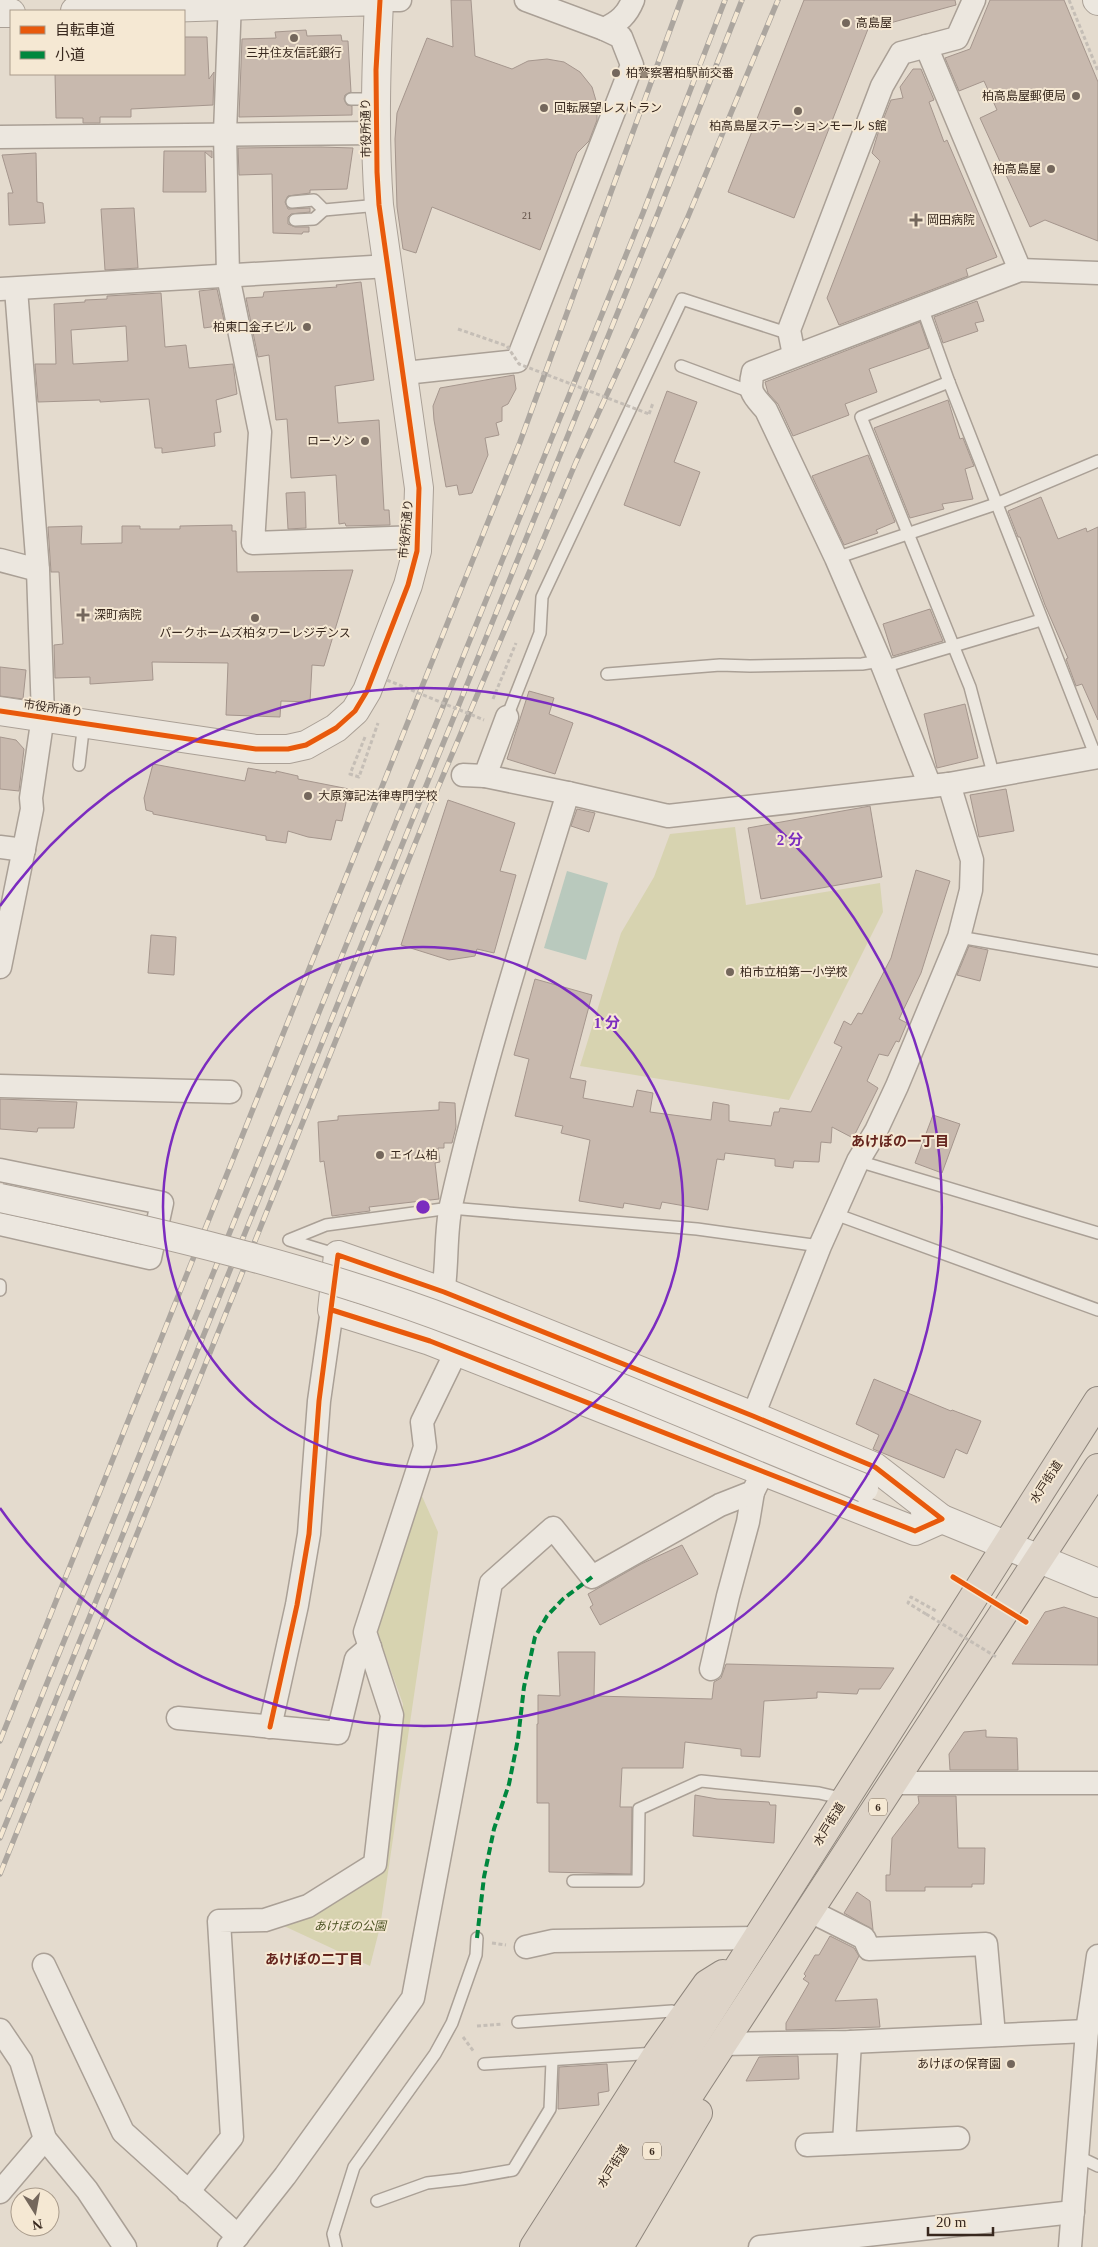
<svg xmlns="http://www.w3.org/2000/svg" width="1098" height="2247" font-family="'Times New Roman','Noto Sans JP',serif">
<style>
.green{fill:#d7d3b0}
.water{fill:#b9c9bd}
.building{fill:#c8b9ae;stroke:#a5968d;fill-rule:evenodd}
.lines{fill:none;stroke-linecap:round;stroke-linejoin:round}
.service-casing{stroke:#aaa096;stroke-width:14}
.minor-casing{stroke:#aaa096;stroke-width:25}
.tertiary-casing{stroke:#aaa096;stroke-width:30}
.trunk-casing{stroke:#8f867d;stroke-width:30}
.path{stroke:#c5beb6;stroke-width:3;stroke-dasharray:4 2.5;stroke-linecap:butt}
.service{stroke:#ece7df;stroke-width:11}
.minor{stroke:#ece7df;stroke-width:22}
.tertiary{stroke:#ece7df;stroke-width:28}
.trunk{stroke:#ded4c8;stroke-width:28}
.rail-casing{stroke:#aca69f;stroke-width:5.5}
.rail{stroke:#f5e8d3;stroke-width:4;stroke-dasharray:11;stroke-linecap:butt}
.tertiary-bridge-casing{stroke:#aaa096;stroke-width:30;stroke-linecap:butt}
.path-bridge{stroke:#c5beb6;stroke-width:3;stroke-dasharray:4 2.5;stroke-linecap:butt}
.tertiary-bridge{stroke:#ece7df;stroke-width:28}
.quiet{stroke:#00873e;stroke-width:4;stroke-dasharray:8 4;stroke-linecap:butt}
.cycleway-casing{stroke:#f5e8d3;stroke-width:8}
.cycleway{stroke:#e8590c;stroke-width:5}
.ring{fill:none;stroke:#7b2cbf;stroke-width:2.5}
.poi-dot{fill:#74675c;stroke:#f5e8d3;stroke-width:2}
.labels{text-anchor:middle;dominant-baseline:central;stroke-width:4;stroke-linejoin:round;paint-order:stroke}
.number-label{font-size:10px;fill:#5c4c42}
.shield{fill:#f5e8d3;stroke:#716254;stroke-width:1}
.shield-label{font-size:11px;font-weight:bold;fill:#38281e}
.poi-label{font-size:12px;fill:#38281e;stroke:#f5e8d3;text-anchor:start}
.street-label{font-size:12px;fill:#38281e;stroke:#f5e8d3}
.park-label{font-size:12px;font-style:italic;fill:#4e5525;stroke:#f5e8d3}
.neighbourhood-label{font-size:14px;font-weight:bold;fill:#65251e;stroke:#f5e8d3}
.centre{fill:#7b2cbf;stroke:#f5e8d3;stroke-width:2.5}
.ring-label{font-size:15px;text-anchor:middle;font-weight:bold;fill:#7b2cbf;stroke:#f5e8d3;stroke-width:4;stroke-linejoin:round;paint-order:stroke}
</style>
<rect width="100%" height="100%" fill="#e4dbce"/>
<g class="green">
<path d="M735,827L746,905L880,883L883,912L789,1100L580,1066L621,933L654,877L670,834Z"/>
<path d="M421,1494L438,1532L380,1927L370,1966L284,1926L313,1916L380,1875L386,1865L403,1704L377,1632Z"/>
</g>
<path class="water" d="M567,871L608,883L586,960L544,948Z"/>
<g class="building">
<path d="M451,0H471L475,56L512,69L528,61L547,59L564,62L580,72L592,87L597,104V120L589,141L577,153L540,250L432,207L416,253L403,249L397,207L395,139L397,113L427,38L453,47Z"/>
<path d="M804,0H955L956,5L868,29L794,218L728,192Z"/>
<path d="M990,0H1064L1098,82V241L1045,220L1030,227L980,118L997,110L984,81L959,91L945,58L970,49Z"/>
<path d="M306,30L307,36L341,35L342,41H348L351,92L345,95L344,99L347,105L352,106V115L239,117L242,39L276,38L275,32Z"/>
<path d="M184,37H207L209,79L214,72L213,105L131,109V117H100V123H83V118H56L55,74H184Z"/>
<path d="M913,69H921L934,100L929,102L944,142L947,140L997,257L966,269L968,276L839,325L827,298L880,161L872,153L879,130L891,100L903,98L900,87Z"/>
<path d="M321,147L353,148L347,189L310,190V193L288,196L285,202L288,209L310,208V212L291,214L288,217V224L295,227H309V232H303L302,234L273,233L272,174L239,175L238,148Z"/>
<path d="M164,151H212V158L205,152L206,192H163Z"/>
<path d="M36,153L37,202L43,203L45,223L9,225L8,193H13L2,155Z"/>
<path d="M134,208L138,268L105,270L101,209Z"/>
<path d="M361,282L374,380L335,386L338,423L379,420L384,510H389L390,525L346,526L345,523L339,524L336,475L291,478L287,419L276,420L269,355L258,357L246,298L263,297L264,292L337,287L336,285Z"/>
<path d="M217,289L225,325L204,328L199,291Z"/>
<path d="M161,293L165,347L186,345L189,368L233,364L237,394L216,400L221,432L214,433L215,446L162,453V448H155L149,399L100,402V400L38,402L35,364H56L54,304L85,302V300L107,299V296ZM126,326L128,361L73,364L71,330Z"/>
<path d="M977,301L984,321L975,323L978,331L943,343L934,317Z"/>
<path d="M920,322L929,348L869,369L877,392L845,404L849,415L793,436L778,404L768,393L765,382Z"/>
<path d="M514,375L516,389L508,404L502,407V421L496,423L499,435L485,438L488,455L472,493L459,495L457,485L446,487L434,420L433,406L440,388Z"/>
<path d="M667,391L697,402L674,462L700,472L680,526L624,505Z"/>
<path d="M948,400L960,439L963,438L974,466L965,469L973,499L942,504L944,509L910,518L874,428Z"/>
<path d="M868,455L895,522L876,530L878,533L844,545L812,476Z"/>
<path d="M305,492L306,528L288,529L286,493Z"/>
<path d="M1041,497L1058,539L1086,528L1087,532L1098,527V720L1082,684L1076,686L1066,659L1068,658L1045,605L1020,537H1018L1008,511Z"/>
<path d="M232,525V531H236L237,572L353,570L324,666L312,665L310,702L281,701L280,717L226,715L228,663L152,662L153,680L90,684V677L55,678L54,645L63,644L59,572H51L48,527L82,526L81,544L122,543V526H140V529H180V526Z"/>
<path d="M930,609L943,641L893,656L883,624Z"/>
<path d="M0,667L26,670L23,699L0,696Z"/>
<path d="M529,691L554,698L549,714L573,723L555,774L507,759Z"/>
<path d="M965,704L978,758L937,768L924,714Z"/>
<path d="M0,737L16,740L24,749L19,791L0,789Z"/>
<path d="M153,764L245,781L248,768L276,773V771L298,776V779L349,789L342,821L336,820L331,840L308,837L288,831L286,843L266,840V836L153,814V812L146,810L144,798Z"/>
<path d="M1006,789L1014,831L979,837L970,795Z"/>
<path d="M448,800L515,823L500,871L516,875L494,953L477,949L475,956L449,960L401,945Z"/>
<path d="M870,806L882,877L761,899L748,828Z"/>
<path d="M577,809L595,813L589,832L571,826Z"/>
<path d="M916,870L950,881L921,973L899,1019L907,1023L899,1042L896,1041L888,1056L879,1054L867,1081L878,1088L853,1138L832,1127L831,1143L821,1142L819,1162L794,1161L793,1168L775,1166V1159L725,1153L724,1160L717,1159L708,1210L662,1202L660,1209L624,1203L623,1208L579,1201L590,1140L561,1133L563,1126L515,1116L529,1059L514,1055L535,979L592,995L570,1078L586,1081L583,1098L633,1107L637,1090L653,1093L650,1112L711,1120L713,1102L729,1105V1121L771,1126L774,1112H779L780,1108L811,1112L842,1047L834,1043L844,1021L851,1025L858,1013L862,1014L891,958Z"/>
<path d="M151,935L176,937L174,975L148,973Z"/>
<path d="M969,946L988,950L980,981L957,975Z"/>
<path d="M0,1099L77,1102L74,1128H38L37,1132L0,1129Z"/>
<path d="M439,1102L455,1103L456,1127L452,1143H444V1148H438L440,1162L435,1163L439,1199L369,1207L370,1211L332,1216L324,1161L320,1162L318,1122L338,1120V1116L439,1110Z"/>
<path d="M933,1115L960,1124L942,1173L915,1163Z"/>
<path d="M874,1379L951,1411L952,1410L981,1421L967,1454L956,1449L944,1478L873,1449L879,1435L856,1424Z"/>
<path d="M682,1545L698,1574L600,1625L590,1607L593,1605L588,1594L641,1564Z"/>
<path d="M1064,1607L1098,1618V1665L1012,1664L1045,1612Z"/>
<path d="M558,1652H595L594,1696L712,1699L714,1682L721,1678L726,1664L894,1668L880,1689H859L857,1694L817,1692V1698L764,1701L760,1757L741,1756V1749L685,1742L683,1768H622L620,1807H632L631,1874L549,1872V1803H537V1724H538V1695L560,1696Z"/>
<path d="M986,1730V1737L1017,1738L1018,1770H950L949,1754L964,1732Z"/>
<path d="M695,1795L717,1799L769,1802L770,1805H776L774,1843L693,1836Z"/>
<path d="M918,1796H956L958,1848H985L984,1884H972V1887H925V1891H886V1875H890L892,1838L919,1803Z"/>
<path d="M857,1892L870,1901L873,1930L844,1913Z"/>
<path d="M830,1936L854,1948L859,1956L835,2001L877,1999L880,2027L786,2030V2023L809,1983L803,1979L806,1976L804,1974L815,1955H819Z"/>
<path d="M798,2056L799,2079L746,2081L759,2057Z"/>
<path d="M607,2064L609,2091L598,2093L599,2105L558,2109L559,2067Z"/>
</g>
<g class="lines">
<defs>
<g id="service">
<path d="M351,99H375"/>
<path d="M292,202L314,200L324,210L379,205"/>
<path d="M295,220L314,219L324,210"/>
<path d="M922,307L949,382L1096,757"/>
<path d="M681,366L751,392"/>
<path d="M949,382L861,417L970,687L994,777"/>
<path d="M836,558L996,504L1098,461"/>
<path d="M883,667L1041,620"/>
<path d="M607,674L720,665L750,666L862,664L880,661"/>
<path d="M507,717L540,633L542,597L682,299L790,334"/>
<path d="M79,765L84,722"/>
<path d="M959,937L1098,961"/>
<path d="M858,1161L1098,1233"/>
<path d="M835,1214L1098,1310"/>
<path d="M338,1255L289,1240L326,1225L450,1208L697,1229L820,1246"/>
<path d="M0,1285V1290"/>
<path d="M573,1881H638L639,1809L701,1781L819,1793L845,1799"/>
<path d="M518,2022L672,2011L683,2017"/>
<path d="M484,2064L656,2053"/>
<path d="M1079,2157L1098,2166"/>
<path d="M377,2201L427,2183L462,2179L513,2170L550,2109L552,2061"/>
<path d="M336,2247L333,2234L354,2167L435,2054L452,2023L476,1955L477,1938"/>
</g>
<g id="minor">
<path d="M230,0L225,133L228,276L260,432L253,543L418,537"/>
<path d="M380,0H400"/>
<path d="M526,0L604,29C619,22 627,15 633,0"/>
<path d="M926,46L1020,270"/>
<path d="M0,137L375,133"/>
<path d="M0,289L389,266"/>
<path d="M794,355L789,330L882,86L901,53L957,38L974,0"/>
<path d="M405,373L517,361L632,65L621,37L604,29"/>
<path d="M0,560L38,570"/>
<path d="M507,717L485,776L568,793L668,816L949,784L1098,757"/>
<path d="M463,775L485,776"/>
<path d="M930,786L883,667L836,558L766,410C753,395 748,393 753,372L1020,270L1098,273"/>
<path d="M0,847L24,850"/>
<path d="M0,967L32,809L31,798L43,716L38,570L16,289"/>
<path d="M0,1086L230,1092"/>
<path d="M0,1170L162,1203L150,1258L0,1224"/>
<path d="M440,1307C449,1274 444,1238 451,1205C483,1065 526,929 568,793"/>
<path d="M753,1416L820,1246L858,1161L876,1131L897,1086L959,937L971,890L972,860L949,784"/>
<path d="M711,1669L728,1596L748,1522L753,1492"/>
<path d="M178,1718L338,1733L356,1659L370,1647"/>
<path d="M270,1727L297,1605L309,1534L319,1401L332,1310"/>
<path d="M894,1783H1098"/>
<path d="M810,1911L864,1938L869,1949L986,1944L994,2035"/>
<path d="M526,1947L553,1941L757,1938"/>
<path d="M44,1965L123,2132L238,2236"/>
<path d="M0,2030L21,2061L45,2139L87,2190L125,2247"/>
<path d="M721,2044L850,2042L1087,2031"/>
<path d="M844,2143L850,2042"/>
<path d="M807,2145L958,2138"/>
<path d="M0,2192L45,2139"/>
<path d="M188,2192L232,2137L219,1921L265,1920L308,1906L375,1864L392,1715L365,1632L425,1447L422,1422L456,1352"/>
<path d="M229,2247L285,2176L413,1998L491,1583L553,1528L592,1577L720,1505L753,1492L763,1472"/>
<path d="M760,2247L1073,2212"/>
<path d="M1070,2247L1087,2031L1098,1956"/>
</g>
<g id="tertiary">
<path d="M1097,0L1098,1"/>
<path d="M0,13H11"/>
<path d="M0,711L256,749H288L306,745L336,728L355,711L367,691L408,585L417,551L419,488L379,205C374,137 376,70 379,1L75,11"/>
<path d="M338,1255L444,1292L753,1416L875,1467L942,1519L915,1531L430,1341L332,1310Z"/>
<path d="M925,1512L1098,1583"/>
</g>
<g id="trunk">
<path d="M534,2247L658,2053L707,1984L723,1974"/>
<path d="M561,2247L1098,1401"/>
<path d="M590,2247L1098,1468"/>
<path d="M619,2247L698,2113"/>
</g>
</defs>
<use href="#service" class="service-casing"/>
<use href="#minor" class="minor-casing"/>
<use href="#tertiary" class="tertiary-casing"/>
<use href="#trunk" class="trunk-casing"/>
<g class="path">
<path d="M1069,0L1098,71"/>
<path d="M649,414L653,403"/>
<path d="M493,699L516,643"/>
<path d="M365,737L350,774L359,777L378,723"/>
<path d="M926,1614L908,1603L911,1597L936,1611"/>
<path d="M492,1943L506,1945"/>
<path d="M477,2026L503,2024"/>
<path d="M463,2037L474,2052"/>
</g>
<use href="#service" class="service"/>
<use href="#minor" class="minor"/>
<use href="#tertiary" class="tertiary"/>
<use href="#trunk" class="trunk"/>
<defs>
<g id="rail">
<path d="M0,1741L520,442L681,0"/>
<path d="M0,1799L643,213L725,0"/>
<path d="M0,1838L658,213L742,0"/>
<path d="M0,1874L431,804L576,462L687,219L778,0"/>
</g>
</defs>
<use href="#rail" class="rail-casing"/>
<use href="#rail" class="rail"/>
<defs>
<path id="tertiary-bridge" d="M0,1198C155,1231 311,1267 460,1324C595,1375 729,1433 864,1488"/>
</defs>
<use href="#tertiary-bridge" class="tertiary-bridge-casing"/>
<g class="path-bridge">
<path d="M458,329L507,346L519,364L649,414"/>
<path d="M387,680L484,720"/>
<path d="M926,1614L998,1658"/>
</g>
<use href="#tertiary-bridge" class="tertiary-bridge"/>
<path class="quiet" d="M477,1938L484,1877L494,1829L509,1784L518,1739L524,1687L535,1637L547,1616L563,1599L592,1577"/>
<defs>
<g id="cycleway">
<path d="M0,711L256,749H288L306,745L336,728L355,711L367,691L408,585L417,551L419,488L379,205L377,172L376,70L380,0"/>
<path d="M953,1577L1026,1622"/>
<path d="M270,1727L297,1605L309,1534L319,1401L338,1255L444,1292L753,1416L875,1467L942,1519L915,1531L430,1341L332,1310"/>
</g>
</defs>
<use href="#cycleway" class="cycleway-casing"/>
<use href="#cycleway" class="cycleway"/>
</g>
<g class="ring">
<circle cx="423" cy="1207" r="260"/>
<path d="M0 906A519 519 0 1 1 0 1508"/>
</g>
<g class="poi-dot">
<circle cx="846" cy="23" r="5"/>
<circle cx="294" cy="38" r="5"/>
<circle cx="616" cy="73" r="5"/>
<circle cx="1076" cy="96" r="5"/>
<circle cx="544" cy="108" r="5"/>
<circle cx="798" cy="111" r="5"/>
<circle cx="1051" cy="169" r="5"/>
<path d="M913.5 212.5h5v5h5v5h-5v5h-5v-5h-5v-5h5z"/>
<circle cx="307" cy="327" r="5"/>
<circle cx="365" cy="441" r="5"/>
<path d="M80.5 607.5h5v5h5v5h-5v5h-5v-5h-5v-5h5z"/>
<circle cx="255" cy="618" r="5"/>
<circle cx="308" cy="796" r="5"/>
<circle cx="730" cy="972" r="5"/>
<circle cx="380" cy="1155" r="5"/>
<circle cx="1011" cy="2064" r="5"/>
</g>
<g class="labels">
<g class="number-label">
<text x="527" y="215">21</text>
</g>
<g class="shield">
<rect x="869" y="1798.5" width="18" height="17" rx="4"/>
<rect x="643" y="2142.5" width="18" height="17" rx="4"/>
</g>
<g class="shield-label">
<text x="878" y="1807">6</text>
<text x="652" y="2151">6</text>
</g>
<g class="poi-label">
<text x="856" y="23">高島屋</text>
<text x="294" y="53" text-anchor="middle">三井住友信託銀行</text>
<text x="626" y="73">柏警察署柏駅前交番</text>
<text x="1066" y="96" text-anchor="end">柏高島屋郵便局</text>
<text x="554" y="108">回転展望レストラン</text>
<text x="798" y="126" text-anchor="middle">柏高島屋ステーションモール S館</text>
<text x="1041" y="169" text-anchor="end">柏高島屋</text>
<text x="927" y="220">岡田病院</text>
<text x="297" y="327" text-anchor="end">柏東口金子ビル</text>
<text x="355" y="441" text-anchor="end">ローソン</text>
<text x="94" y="615">深町病院</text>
<text x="255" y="633" text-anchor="middle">パークホームズ柏タワーレジデンス</text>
<text x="318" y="796">大原簿記法律専門学校</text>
<text x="740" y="972">柏市立柏第一小学校</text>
<text x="390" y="1155">エイム柏</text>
<text x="1001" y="2064" text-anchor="end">あけぼの保育園</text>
</g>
<g class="street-label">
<text transform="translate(366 128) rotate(-91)">市役所通り</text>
<text transform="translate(406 529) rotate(-85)">市役所通り</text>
<text transform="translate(53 708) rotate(8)">市役所通り</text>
<text transform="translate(1046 1482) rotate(-57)">水戸街道</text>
<text transform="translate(829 1824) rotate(-58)">水戸街道</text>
<text transform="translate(613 2166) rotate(-58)">水戸街道</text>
</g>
<g class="park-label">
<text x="350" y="1926">あけぼの公園</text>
</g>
<g class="neighbourhood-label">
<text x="900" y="1141">あけぼの一丁目</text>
<text x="314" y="1959">あけぼの二丁目</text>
</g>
</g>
<circle cx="423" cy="1207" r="8" class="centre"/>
<g class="ring-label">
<text x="790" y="845">2 分</text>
<text x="607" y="1028">1 分</text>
</g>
<rect x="10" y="10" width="175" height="65" fill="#f5e8d3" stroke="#a99b8b"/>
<rect x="20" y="26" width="25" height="8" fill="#e8590c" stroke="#a99b8b"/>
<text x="55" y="35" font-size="15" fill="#38281e">自転車道</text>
<rect x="20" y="51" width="25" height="8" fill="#00873e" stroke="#a99b8b"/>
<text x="55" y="60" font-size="15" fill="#38281e">小道</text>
<g transform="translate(35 2212) rotate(169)"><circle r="24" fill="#f5e8d3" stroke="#a99b8b"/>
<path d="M0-4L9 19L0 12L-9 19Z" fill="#74675c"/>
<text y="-8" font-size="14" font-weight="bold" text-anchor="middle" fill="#38281e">N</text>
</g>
<path d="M928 2227v8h65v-8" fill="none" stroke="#38281e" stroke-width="2.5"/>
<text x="936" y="2227" font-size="15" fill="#38281e" stroke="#f5e8d3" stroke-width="4" paint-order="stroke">20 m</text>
</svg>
